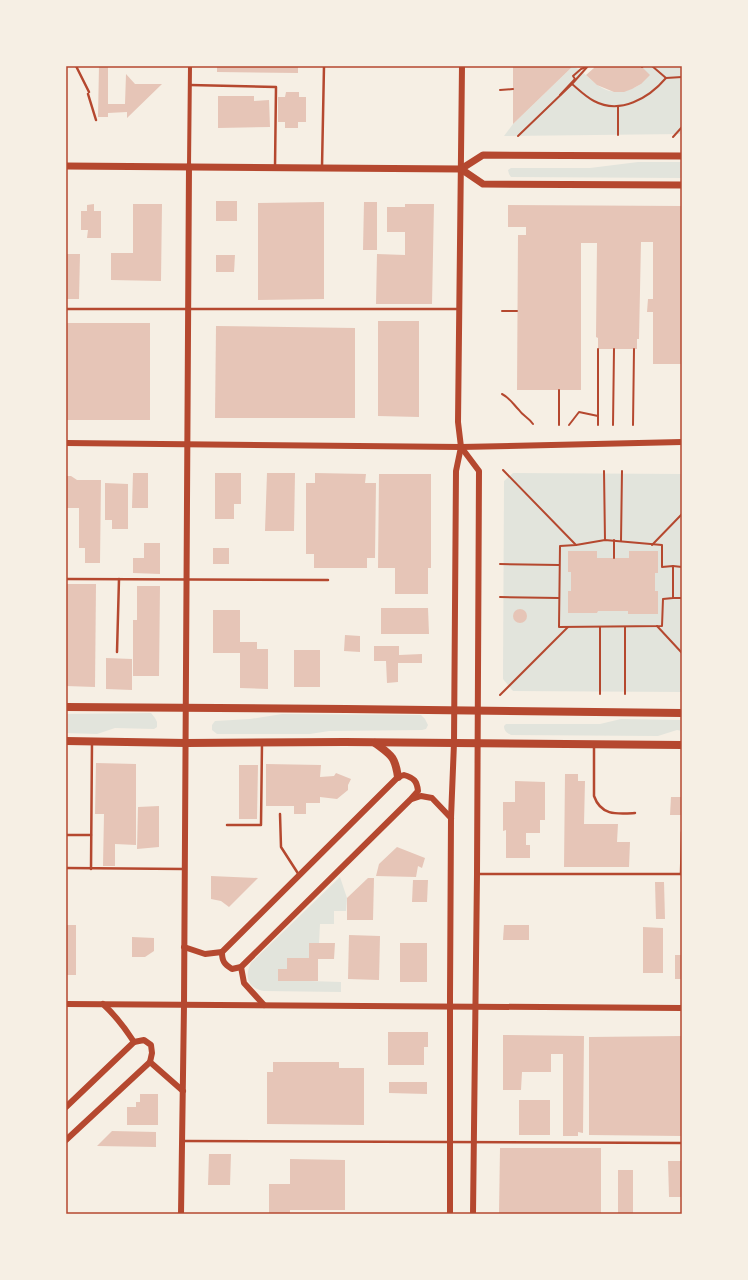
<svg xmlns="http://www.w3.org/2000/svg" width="748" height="1280" font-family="Signika,sans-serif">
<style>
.green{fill:#e2e4dc}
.building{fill:#e6c5b7}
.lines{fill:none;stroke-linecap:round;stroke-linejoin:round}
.path{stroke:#b5482f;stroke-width:2}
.service{stroke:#b5482f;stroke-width:2.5}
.minor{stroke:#b5482f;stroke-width:4}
.tertiary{stroke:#b5482f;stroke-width:6}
.secondary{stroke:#b5482f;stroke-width:7}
.primary{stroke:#b5482f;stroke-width:8}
.neatline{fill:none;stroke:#b5482f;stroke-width:1.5}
</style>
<rect width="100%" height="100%" fill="#f6efe4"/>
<g class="green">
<path d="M573,66C581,70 588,77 595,83C610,96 626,93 641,84V66H682V134L504,136L513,124Z"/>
<path d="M638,162H682V178L511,177L509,174L508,170L511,168H590Z"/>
<path d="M513,473L682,474V692L513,691L503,679L504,481Z"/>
<path d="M151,713L155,718L157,722V727L154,729L115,728L97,734L66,733V714Z"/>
<path d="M282,714L421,715L425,719L428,725L426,729L422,730L329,731L310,734H217L212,730V725L215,721L250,719Z"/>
<path d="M621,719L682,720V731L677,730L658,736L511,735C507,733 504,731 504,726L506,724H600Z"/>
<path d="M340,877L347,898L346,911H334V924H320L319,943H309V958L287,969H278V980L341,982V992L264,991C248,988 244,977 251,963Z"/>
</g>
<g class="building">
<path d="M99,66H108V104H125L126,74L135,84H162L127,118V112L108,113V117H98Z"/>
<path d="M217,66H298V73L217,72Z"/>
<path d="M513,66H573L513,124Z"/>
<path d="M593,66H641L650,75L641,84L632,89L624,92H614L597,85L586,75L594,68Z"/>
<path d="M286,92H299V97H306V122H298V128H285V122H278V97H285Z"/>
<path d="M218,96H254V101L269,100L270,127L218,128Z"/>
<rect x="216" y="201" width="21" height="20"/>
<path d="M324,202V299L258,300V203Z"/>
<path d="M364,202H377V250H363Z"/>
<path d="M94,204V211H101V238H87L88,230H81V211H87V205Z"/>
<path d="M133,204H162L161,281L111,280V253H133Z"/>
<path d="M405,204H434L432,304H376L377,254L405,255V232H387V207H405Z"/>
<path d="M508,205L682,206V364H653V312H647L648,299H653V242H641L639,339H637V349H598V338L596,337L597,243H581V390H517L518,235H526V227H508Z"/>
<path d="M66,254H80L79,299H66Z"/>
<path d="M216,255H235L234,272H216Z"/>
<path d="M378,321H419V417L378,416Z"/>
<rect x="66" y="323" width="84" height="97"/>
<path d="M216,326L355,328V418H215Z"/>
<path d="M133,473H148V508H132Z"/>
<path d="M215,473H241V504H234V519H215Z"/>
<path d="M267,473H295L294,531H265Z"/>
<path d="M315,473L366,474L365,483H376L375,558H367V568H314V554H306V483H315Z"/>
<path d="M379,474H431V568H428V594H395V568H378Z"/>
<path d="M66,476H71L77,480H101L100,563H85V548H79V508H66Z"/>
<path d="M105,483L128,484V529H112V520H105Z"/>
<path d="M144,543H160V574L133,573V558H144Z"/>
<rect x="213" y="548" width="16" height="16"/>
<path d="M568,551H597V558H629V551H658V573H655V591H658V614H628V611H598L597,613H568V591H571V572H568Z"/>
<path d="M66,584H96L95,687L66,686Z"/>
<path d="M137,586H160L159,676H133V620H137Z"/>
<path d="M381,608H428L429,634H381Z"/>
<circle cx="520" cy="616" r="7"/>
<path d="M213,610H240V642H257V649H268V689L240,688V653H213Z"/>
<path d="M345,635L360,636V652L344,651Z"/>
<path d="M374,646H399V655L422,654V663H398V682L387,683L386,661H374Z"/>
<rect x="294" y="650" width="26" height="37"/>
<path d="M106,658L132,659V690L106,689Z"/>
<path d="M96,763L136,764V845L115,844V866H103L104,814H95Z"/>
<path d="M266,764L321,765L320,777L334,776L336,773L351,779L348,785V790L337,799L320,797V803H306V814H294V806H266Z"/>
<path d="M239,765H258L257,819H239Z"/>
<path d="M565,774H578V781H585L584,824H618L617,842H630L629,867H564Z"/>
<path d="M515,781L545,782V820H540V833H526V845H530V858H506V830L503,831V802H515Z"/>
<path d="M671,797H682V815H670Z"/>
<path d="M159,806V847L137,849L138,807Z"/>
<path d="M397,847L425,858L422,868L418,866L416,877L376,876L379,864Z"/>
<path d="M211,876L258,878L229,907L221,901L211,899Z"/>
<path d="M368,878H374L373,920H347V898Z"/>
<path d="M413,880H428L427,902H412Z"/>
<path d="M655,882H664L665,919H656Z"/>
<rect x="66" y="925" width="10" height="50"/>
<path d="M504,925H529V940H503Z"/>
<path d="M643,927L663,928V973H643Z"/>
<path d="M349,935L380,936L379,980L348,979Z"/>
<path d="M132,937L154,938V951L145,957H132Z"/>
<path d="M309,943H335L334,959H318V981H278V969H287V958H309Z"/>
<rect x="400" y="943" width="27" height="39"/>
<rect x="675" y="955" width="7" height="24"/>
<path d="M388,1032H428V1047H424V1065H388Z"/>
<path d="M503,1035L584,1036L583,1133L578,1132V1136H563V1054H551V1072H522L521,1090H503Z"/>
<path d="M682,1036V1136L589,1135V1037Z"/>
<path d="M273,1062H339V1068H364V1125L267,1124V1072H273Z"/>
<path d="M389,1082H427V1094L389,1093Z"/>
<path d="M140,1094H158V1125H127V1107H136V1102H140Z"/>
<rect x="519" y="1100" width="31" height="35"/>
<path d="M112,1131L156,1132V1147L97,1146Z"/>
<path d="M500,1148H601V1214H499Z"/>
<path d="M209,1154H231L230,1185H208Z"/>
<path d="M290,1159L345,1160V1210H290V1214H269V1184H290Z"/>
<path d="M668,1161H682V1197H669Z"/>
<rect x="618" y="1170" width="15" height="44"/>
</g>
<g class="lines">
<g class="path">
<path d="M652,66L666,78L682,77"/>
<path d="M642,67L643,66"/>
<path d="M572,84C579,90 586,97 594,101C620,115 649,98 666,78"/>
<path d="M500,90L513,89"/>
<path d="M560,95L575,79L573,76L581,69L586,67"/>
<path d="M618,106V135"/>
<path d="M518,136L572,84L588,66"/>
<path d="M673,137L682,127"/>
<path d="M502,311H517"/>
<path d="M502,394C510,398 513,404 519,410C523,416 528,417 533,424"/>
<path d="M559,425V390"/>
<path d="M569,425L579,412L598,416"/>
<path d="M598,425V349"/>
<path d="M613,425L614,349"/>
<path d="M633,425L634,349"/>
<path d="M503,470L576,545"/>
<path d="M604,471L605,540"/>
<path d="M605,540L662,545V567L673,566V598L663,599L662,626L559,627L560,546L576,545Z"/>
<path d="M621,541L622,471"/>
<path d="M652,545L682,514"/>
<path d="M614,558V540"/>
<path d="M500,564L559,565"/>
<path d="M673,566L682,567"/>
<path d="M500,597L559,598"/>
<path d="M673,598H682"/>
<path d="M657,626L682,653"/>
<path d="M600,627V694"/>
<path d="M625,627V694"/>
<path d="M500,695L568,627"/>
</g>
<g class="service">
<path d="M76,66L89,92"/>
<path d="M190,85L276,87L275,167"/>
<path d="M88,94L96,120"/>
<path d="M322,167L324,66"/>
<path d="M66,309H459"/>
<path d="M66,579L328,580"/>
<path d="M117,652L119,579"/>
<path d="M594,746V796C601,816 617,814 635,813"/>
<path d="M280,814L281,847L299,875"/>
<path d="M227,825H261L262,743"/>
<path d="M66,835H91"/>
<path d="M66,868L184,869"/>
<path d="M91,869L92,742"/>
<path d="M477,874H682"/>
<path d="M681,874L682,832"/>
<path d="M183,1141L682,1143"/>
</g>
<path class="minor" d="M189,166L190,66"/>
<g class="tertiary">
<path d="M66,443L461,447L682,442"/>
<path d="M461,447L479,471L477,874L473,1214"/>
<path d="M404,775C414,778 417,781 418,791L410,800L241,967L232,969C224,964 222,961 222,952L398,777Z"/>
<path d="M412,799L421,796L432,798L451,818"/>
<path d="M184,947L205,954L222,952"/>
<path d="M241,967L244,983L264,1005"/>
<path d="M66,1004L682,1008"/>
<path d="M103,1004C116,1016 125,1028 134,1042L144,1040L151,1045L152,1053L150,1062L183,1091"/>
<path d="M66,1107L134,1042"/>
<path d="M66,1140L150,1062"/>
<path d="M181,1214L184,1005L189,166"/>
<path d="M450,1214V996L451,818L454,743L456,471L461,447L458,422L462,66"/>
</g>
<g class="secondary">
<path d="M66,166L461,169L483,155L682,156"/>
<path d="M461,169L483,184L682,185"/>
</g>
<g class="primary">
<path d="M66,707L346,709L682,713"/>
<path d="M66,741L186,743L345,742L682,745"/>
<path d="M375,743C391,755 395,756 398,777"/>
</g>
</g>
<rect width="748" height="1280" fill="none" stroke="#f6efe4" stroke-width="134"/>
<rect x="67" y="67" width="614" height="1146" class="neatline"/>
</svg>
